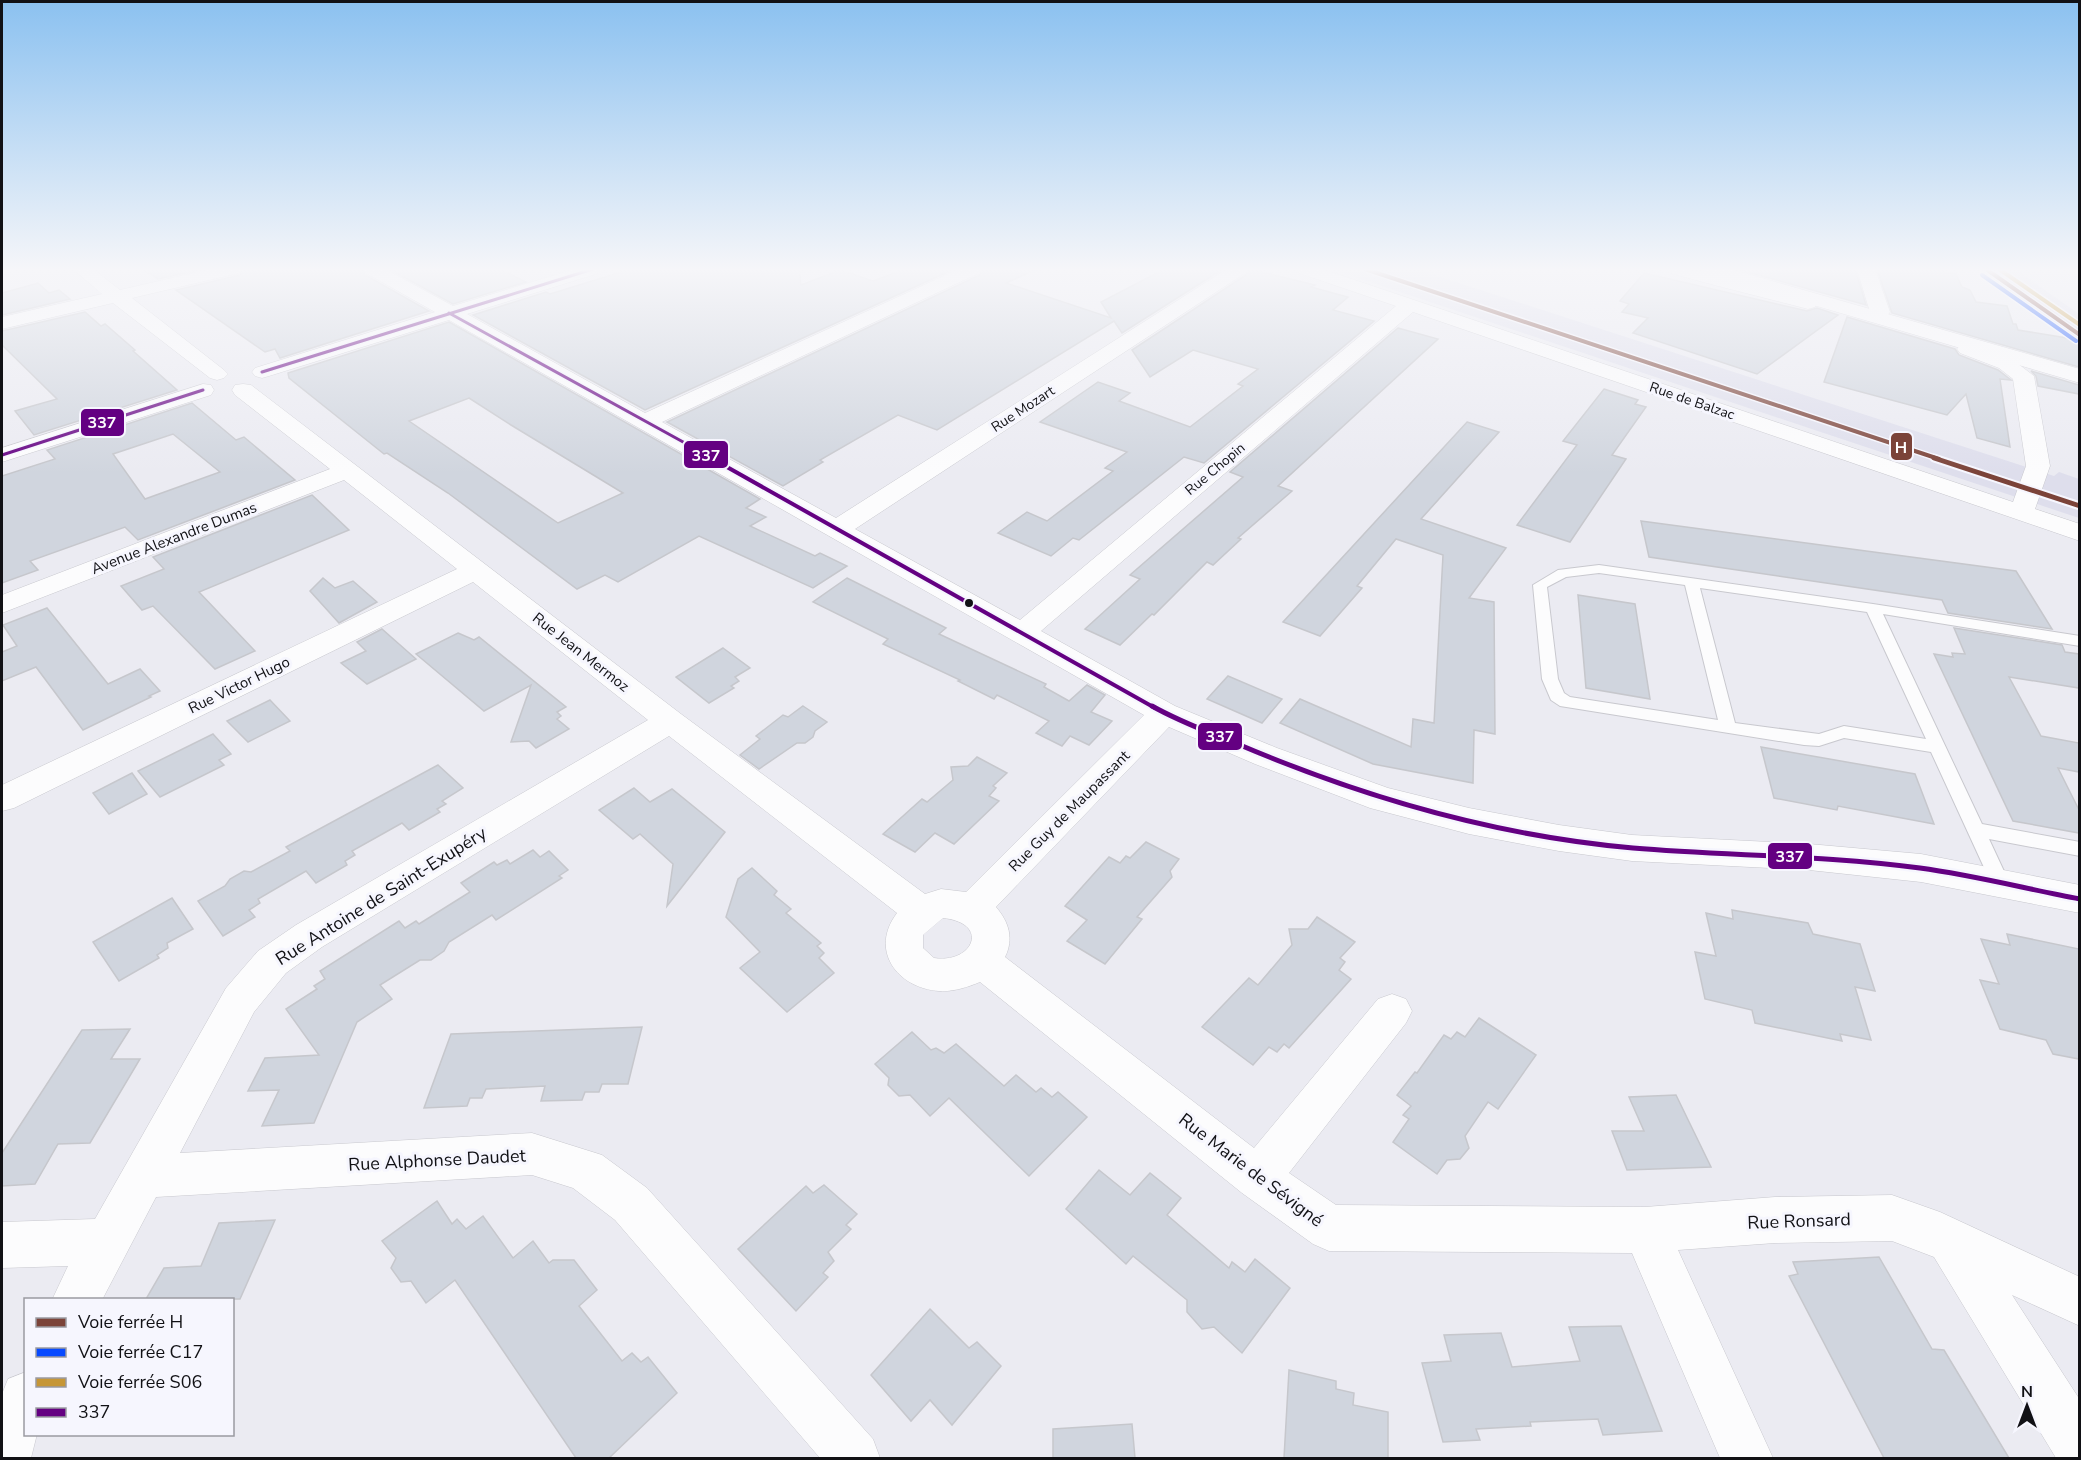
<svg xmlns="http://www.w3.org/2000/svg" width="2081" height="1460" font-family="'Nunito Sans',sans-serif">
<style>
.built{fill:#dedeec}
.building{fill:#d0d5de;stroke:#c6c7cc;stroke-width:1.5;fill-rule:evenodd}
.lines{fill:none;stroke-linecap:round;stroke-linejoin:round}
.service-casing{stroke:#c8c8ce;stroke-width:2}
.minor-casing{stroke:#c8c8ce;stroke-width:1}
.primary-casing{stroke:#c8c8ce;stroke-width:1}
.service{fill:#fcfcfd;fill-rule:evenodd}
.minor{fill:#fcfcfd;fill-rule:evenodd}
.primary{fill:#fcfcfd;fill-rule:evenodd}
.bus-1-far2-casing{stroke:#f6f6fe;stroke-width:6}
.bus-1-far1-casing{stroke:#f6f6fe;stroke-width:8}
.bus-1-casing{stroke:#f6f6fe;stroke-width:10}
.bus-1-far2{stroke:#640082;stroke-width:3}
.bus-1-far1{stroke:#640082;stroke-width:4}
.bus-1{stroke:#640082;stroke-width:5}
.rail-1-far1-casing{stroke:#f6f6fe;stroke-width:7}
.rail-1-casing{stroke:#f6f6fe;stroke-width:9}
.rail-2-casing{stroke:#f6f6fe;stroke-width:7}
.rail-3-casing{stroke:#f6f6fe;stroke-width:7}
.rail-1-far1{stroke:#7b4339;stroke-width:4}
.rail-1{stroke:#7b4339;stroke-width:5}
.rail-2{stroke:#0749ff;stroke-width:4}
.rail-3{stroke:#c69636;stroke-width:4}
.bus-dot{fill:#111115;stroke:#f6f6fe;stroke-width:2}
.labels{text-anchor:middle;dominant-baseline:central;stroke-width:6;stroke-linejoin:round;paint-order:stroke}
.far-street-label{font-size:14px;fill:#111115;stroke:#f6f6fe}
.street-label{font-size:15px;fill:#111115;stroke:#f6f6fe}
.near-street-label{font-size:18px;fill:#111115;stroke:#f6f6fe}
.line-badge{stroke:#f6f6fe;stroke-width:2}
.badge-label{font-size:16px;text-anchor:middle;font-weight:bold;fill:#fff}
</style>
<rect width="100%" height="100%" fill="#ebebf2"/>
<g class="built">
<path d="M1331,269H1416L2054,476L2059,472L2079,479V518Z"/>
<path d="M1972,269H2015L2079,314V338Z"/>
</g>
<g class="building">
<path d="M142,269H203L158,279Z"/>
<path d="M244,269H361L365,275L429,311L280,358L275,349L265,352L176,290L240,275Z"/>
<path d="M389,269H500L526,282L453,304Z"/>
<path d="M631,269H799L801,285L840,270L873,281L906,269H954L645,410L473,315L546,292L550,294Z"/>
<path d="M984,269H1037L1006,283L1111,318L1101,302L1157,273L1168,269H1223L1122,333L1114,321L937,430L898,415L820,460L823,462L783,486L667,422L980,275Z"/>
<path d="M1250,269L1315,285L1311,287L1348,297L1333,310L1374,321L1204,463L1184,457L1079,540L1073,538L1051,556L998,533L1027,512L1047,521L1113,471L1105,468L1127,452L1040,422L1098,382L1130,393L1119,401L1190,427L1243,386L1238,384L1258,369L1193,350L1150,377L1132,350L1246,275Z"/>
<path d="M1737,269H1855L1866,305Z"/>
<path d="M1877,269H1942L1943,272L1956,274L1962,287L1970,290L1976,302L2007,306L2013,324H2016L2018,330L2079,340V367L1892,313Z"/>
<path d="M1644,273L1807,311L1817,308L1838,315L1757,374L1633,333L1648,318L1622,312L1629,304L1620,301Z"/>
<path d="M38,283L49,293L59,290L70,299L2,315V293Z"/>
<path d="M85,312L101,326L105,324L135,350L133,351L177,390L34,435L15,411L57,399L2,345V331Z"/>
<path d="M1847,317L1955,349L1959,355L1998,370L2011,380L2000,379L2010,447L1977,438L1966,394L1947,415L1824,382Z"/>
<path d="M449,322L760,499L746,508L766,517L750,526L815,556L820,553L847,566L813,588L699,536L618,582L605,575L577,589L448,493L387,453L384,454L289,378L288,373ZM469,398L511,425L623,493L558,523L409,421Z"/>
<path d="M1398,328L1438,339L1278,486L1292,491L1238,538L1241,539L1213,565L1207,562L1154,615L1152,614L1120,645L1085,629L1140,579L1130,575L1243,477L1230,472Z"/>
<path d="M2031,371L2079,385V394L2038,386L2036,376Z"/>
<path d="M1604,389L1638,400L1635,404L1646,407L1612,455L1626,459L1570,542L1517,525L1577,445L1563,441Z"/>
<path d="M192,403L236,440L244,437L295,480L138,540L125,527L30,561L38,570L2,583V476L55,459L47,450ZM173,434L220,472L145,499L113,454Z"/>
<path d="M1467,422L1499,432L1421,519L1506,548L1469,598L1494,602L1495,734L1474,730L1473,783L1373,764L1280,723L1300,699L1411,747L1413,719L1434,723L1443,555L1396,539L1357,586L1362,588L1320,636L1283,622Z"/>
<path d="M312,495L349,530L199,592L255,651L215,669L153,606L142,610L121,586L164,569L153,557Z"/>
<path d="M1641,521L2016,571L2052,629L1948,613L1942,600L1649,557Z"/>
<path d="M323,578L335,588L353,581L377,602L339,623L310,591Z"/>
<path d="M847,578L946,628L939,634L1046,684L1044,687L1069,701L1087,685L1105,695L1091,712L1112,721L1089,745L1070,736L1062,746L1036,733L1049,721L997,695L994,699L958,681L960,680L883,644L888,639L813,602Z"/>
<path d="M1578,595L1635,604L1650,699L1586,688Z"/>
<path d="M47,608L108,684L140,669L160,691L149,696L151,697L83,730L36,667L2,681V652L17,646L3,625Z"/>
<path d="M1954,628L2062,645L2065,652L2079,654V688L2009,677L2041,736L2079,743V772L2058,768L2079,810V833L2013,821L1934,654L1953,657L1952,653L1965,654Z"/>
<path d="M382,629L416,659L367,684L341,663L366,651L357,642Z"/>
<path d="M458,633L474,640L479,637L566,707L557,712L561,716L557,719L569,729L536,748L529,741L511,742L531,685L484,711L416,654Z"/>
<path d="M723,648L750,668L735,677L739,681L731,686L734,688L709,703L676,677Z"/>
<path d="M1228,676L1282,699L1262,723L1207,699Z"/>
<path d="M270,700L290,721L248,742L227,721Z"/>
<path d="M803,706L827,722L815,731L813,737L805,743H797L759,769L740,755L760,739L756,736L783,715L788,717Z"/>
<path d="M213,734L231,754L219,760L224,765L160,797L138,771Z"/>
<path d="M1761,747L1915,774L1934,824L1838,806L1837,810L1774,798Z"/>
<path d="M977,757L1007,773L993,786L996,788L989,796L999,801L954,844L935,833L915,852L883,834L922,799L927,802L953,780L951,767L968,766Z"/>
<path d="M438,765L463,788L442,801L446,804L437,809L440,812L409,830L402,823L352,851L355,855L345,861L347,865L316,883L306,871L258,899L260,903L249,910L255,917L223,936L198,901L225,886L230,879L244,871L251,872L290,851L286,847Z"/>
<path d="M132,773L147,794L109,814L93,793Z"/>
<path d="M634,788L650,802L672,789L725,832L667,906L673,864L640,834L633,839L599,810Z"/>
<path d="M1146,842L1179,859L1170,871L1172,877L1137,917L1142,919L1105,964L1067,941L1087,920L1065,906L1109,857L1120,863L1126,856L1130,858Z"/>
<path d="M533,850L540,857L549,851L568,870L559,876L562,878L496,920L492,915L449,942L444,951L431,960H420L380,985L392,999L357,1022L314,1123L262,1126L279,1090L248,1091L265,1058L319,1055L286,1009L317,989L314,986L325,979L320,971L399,921L405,928L416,921L419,924L470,892L461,883L494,862L497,865L507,860L510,864Z"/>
<path d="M752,868L777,891L774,895L791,909L786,913L821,943L817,946L824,953L819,958L834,973L787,1012L740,968L760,952L726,917L738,879Z"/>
<path d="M172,898L193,929L167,943L168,948L157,955L159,958L119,981L93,942Z"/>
<path d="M1732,910L1808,923L1813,934L1860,944L1875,991L1855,987L1871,1040L1840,1034L1842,1041L1755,1023L1752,1010L1705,999L1695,952L1716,956L1706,913L1733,919Z"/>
<path d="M1317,917L1355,942L1340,958L1345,962L1339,970L1351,979L1289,1048L1284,1044L1277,1052L1269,1047L1253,1065L1202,1027L1249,978L1258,985L1292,945L1289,929H1308Z"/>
<path d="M2007,934L2079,949V1059L2053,1054L2046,1040L2000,1029L1980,980L1999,984L1981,939L2010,945Z"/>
<path d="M1479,1018L1536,1055L1498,1109L1488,1102L1465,1136L1469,1148L1460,1159L1447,1160L1437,1174L1393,1142L1409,1119L1403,1115L1411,1106L1397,1095L1415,1072L1417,1073L1444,1035L1451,1039L1457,1032L1465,1037Z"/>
<path d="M642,1027L628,1084H602L599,1092H585L582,1100L541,1101L545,1086L486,1089L482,1098H470L467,1106L424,1108L451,1034Z"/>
<path d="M130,1029L111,1059H140L90,1143L58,1144L35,1184L2,1186V1153L82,1030Z"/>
<path d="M912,1032L931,1050L936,1048L944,1053L956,1044L1004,1086L1016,1075L1036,1092L1041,1088L1052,1097L1058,1092L1087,1117L1029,1176L949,1098L930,1116L910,1095L899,1096L888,1085L889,1078L875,1064Z"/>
<path d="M1676,1095L1711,1167L1627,1170L1612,1131H1644L1629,1097Z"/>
<path d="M1099,1170L1130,1195L1150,1173L1181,1198L1167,1215L1229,1268L1232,1262L1245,1272L1255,1259L1290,1288L1242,1353L1214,1327L1202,1329L1187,1312V1300L1133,1256L1126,1264L1066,1209Z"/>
<path d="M824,1185L857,1214L846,1225L851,1229L828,1252L834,1261L823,1273L828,1277L796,1311L738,1249L806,1186L813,1193Z"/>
<path d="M437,1201L452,1224L457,1219L466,1229L483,1216L513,1258L533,1241L549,1263L553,1260H574L597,1290L579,1306L622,1361L632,1353L641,1362L648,1357L677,1393L609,1458H576L455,1280L426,1303L411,1281L401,1282L391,1268L396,1258L382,1241Z"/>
<path d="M275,1220L240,1299H146L164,1268L201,1266L219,1223Z"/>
<path d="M1879,1257L1932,1349L1944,1350L2009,1458H1884L1789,1276L1798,1274L1793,1262Z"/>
<path d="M930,1309L969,1348L977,1342L1001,1366L952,1425L930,1400L911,1421L871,1375Z"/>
<path d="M1621,1326L1662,1431L1603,1435L1598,1419L1530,1422L1531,1426L1476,1429L1480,1440L1443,1442L1422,1363L1451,1361L1444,1335L1501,1333L1512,1367L1580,1361L1569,1327Z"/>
<path d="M1289,1370L1336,1381V1389L1354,1393L1353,1405L1388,1412V1458H1284Z"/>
<path d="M1132,1424L1135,1458H1053V1429Z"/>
</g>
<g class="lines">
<defs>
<path id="service" d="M1599,565L1873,604L2080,636V646L1883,614L1982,824L2080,842V856L1989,839L2009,882L2007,887L2000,889L1993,887L1931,752L1844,738L1819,746L1804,745L1560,706L1551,700L1542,679L1533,585L1558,570ZM1599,573L1685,585L1718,720L1570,697L1564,693L1558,679L1547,587L1566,577ZM1700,588L1867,612L1926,739L1844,726L1819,734L1735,723Z"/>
<g id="minor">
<path d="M73,269H93L120,290L211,269H242L239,273L132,298L224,370L228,374L224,378L217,380L210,378L113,303L2,329V317L102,294Z"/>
<path d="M363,269H385L453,306L575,269H602L599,273L467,314L645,413L959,269H982L979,273L662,422L836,518L1227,269H1248L1245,273L855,529L1020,620L1396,306L1299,273L1296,269H1322L2013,502L2026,466L2013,379L1999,368L1960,353L1957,349L1960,345L1967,343L2013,360L2034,376L2050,466L2035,509L2080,524V541L1413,312L1041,631L1175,706L1277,748L1388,788L1469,808L1559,825L1632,835L1809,844L1921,854L2080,885V913L1921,882L1809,870L1632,861L1559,851L1469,834L1370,808L1255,764L1169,727L996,907C1009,922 1014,939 1005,957L1254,1148L1378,999L1392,994L1406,999L1412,1011L1406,1023L1289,1173L1336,1205L1645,1207L1775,1197L1892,1195L1940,1212L2080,1277V1326L2012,1295L2080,1400V1458H2056L1934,1257L1892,1241L1775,1243L1678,1250L1773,1458H1720L1632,1253L1329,1251L1313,1244L1242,1193L980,982C968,987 953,992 939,991C897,988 869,950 897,913L669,736L322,947L286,973L254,1012L180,1153L532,1133L602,1155L647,1188L873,1439L880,1458H820L615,1220L573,1188L532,1175L156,1197L102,1300H52L68,1266L2,1268V1222L95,1219L226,988L258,951L296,925L648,720L473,582L14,808L2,811V785L457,569L344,480L2,613V595L330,469L235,395L232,390L235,385L243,384L251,385L681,714L925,894L941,889L966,892L1144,715L449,320L269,376L262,378L255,376L252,372L255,368L435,312L366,273ZM943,918C991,923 973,964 934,958L923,948V935Z"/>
<path d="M1667,269C1695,267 1718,277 1746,283C1769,288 1792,292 1815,299L1817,303L1815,307L1808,309C1762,297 1716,286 1670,273Z"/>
<path d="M1857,269H1875L1890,312L1887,316H1873L1870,312Z"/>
<path d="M203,384L211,385L214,390L211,395L2,462V448Z"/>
<path d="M26,1372V1434H37L31,1458H2V1394L8,1379Z"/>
</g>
<path id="primary" d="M1702,269H1730L2080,369V383L1704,273Z"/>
</defs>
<use href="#service" class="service-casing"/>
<use href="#minor" class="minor-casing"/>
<use href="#primary" class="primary-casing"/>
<use href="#service" class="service"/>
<use href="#minor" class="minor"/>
<use href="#primary" class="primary"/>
<defs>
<g id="bus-1-far2">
<path d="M449,313L714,459"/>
<path d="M262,372L593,269"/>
<path d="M2,455L203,390"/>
</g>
<path id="bus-1-far1" d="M711,458L1155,708"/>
<path id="bus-1" d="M1152,706C1180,722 1211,733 1240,745C1365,798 1497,836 1633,848C1728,856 1825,855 1920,868C1973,875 2027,889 2080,899"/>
</defs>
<use href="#bus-1-far2" class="bus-1-far2-casing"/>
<use href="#bus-1-far1" class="bus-1-far1-casing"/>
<use href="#bus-1" class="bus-1-casing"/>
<use href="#bus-1-far2" class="bus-1-far2"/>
<use href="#bus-1-far1" class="bus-1-far1"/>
<use href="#bus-1" class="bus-1"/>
<defs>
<g id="rail-1-far1">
<path d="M1365,269L1939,459"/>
<path d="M1986,269L2080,335"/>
</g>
<path id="rail-1" d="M1934,458L2080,506"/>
<path id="rail-2" d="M1982,275L2076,341"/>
<path id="rail-3" d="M1999,269L2080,325"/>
</defs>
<use href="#rail-1-far1" class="rail-1-far1-casing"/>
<use href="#rail-1" class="rail-1-casing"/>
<use href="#rail-2" class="rail-2-casing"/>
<use href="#rail-3" class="rail-3-casing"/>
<use href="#rail-1-far1" class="rail-1-far1"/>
<use href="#rail-1" class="rail-1"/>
<use href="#rail-2" class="rail-2"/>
<use href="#rail-3" class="rail-3"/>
</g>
<linearGradient id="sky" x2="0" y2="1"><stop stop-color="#8bc1f0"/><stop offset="0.57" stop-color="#f6f6f9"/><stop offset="1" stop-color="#f6f6f9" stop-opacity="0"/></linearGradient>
<rect width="2081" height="473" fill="url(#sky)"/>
<circle class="bus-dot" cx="969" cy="603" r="5"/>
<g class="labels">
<g class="far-street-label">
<text transform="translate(1692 401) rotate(19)">Rue de Balzac</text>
<text transform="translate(1023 409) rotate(-33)">Rue Mozart</text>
<text transform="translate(1215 469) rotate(-40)">Rue Chopin</text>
</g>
<g class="street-label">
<text transform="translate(174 538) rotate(-21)">Avenue Alexandre Dumas</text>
<text transform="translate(581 652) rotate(38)">Rue Jean Mermoz</text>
<text transform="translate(239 685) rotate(-26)">Rue Victor Hugo</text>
<text transform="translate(1069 811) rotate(-45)">Rue Guy de Maupassant</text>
</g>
<g class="near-street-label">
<text transform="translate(381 896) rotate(-32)">Rue Antoine de Saint-Exupéry</text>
<text transform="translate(437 1160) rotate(-3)">Rue Alphonse Daudet</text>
<text transform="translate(1251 1170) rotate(37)">Rue Marie de Sévigné</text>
<text transform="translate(1799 1221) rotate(-2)">Rue Ronsard</text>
</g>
</g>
<g class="line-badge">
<rect x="80" y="408" width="45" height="29" rx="6" fill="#640082"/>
<rect x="1890" y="432" width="23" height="29" rx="6" fill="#7b4339"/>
<rect x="683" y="440" width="46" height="29" rx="6" fill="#640082"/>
<rect x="1197" y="722" width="46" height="29" rx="6" fill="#640082"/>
<rect x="1767" y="842" width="46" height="28" rx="6" fill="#640082"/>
</g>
<g class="badge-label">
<text x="102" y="428">337</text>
<text x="1901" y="453">H</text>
<text x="706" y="461">337</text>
<text x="1220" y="742">337</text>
<text x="1790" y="862">337</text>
</g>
<rect width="2081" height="1460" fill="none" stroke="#111115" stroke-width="6"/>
<rect x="24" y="1298" width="210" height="138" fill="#f6f6fe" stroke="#9a9aa1" stroke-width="1.5"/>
<rect x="36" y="1318" width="30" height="9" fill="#7b4339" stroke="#9a9aa1" stroke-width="1.5"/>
<text x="78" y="1328" font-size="18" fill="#111115">Voie ferrée H</text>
<rect x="36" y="1348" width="30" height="9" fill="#0749ff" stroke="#9a9aa1" stroke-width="1.5"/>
<text x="78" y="1358" font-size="18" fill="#111115">Voie ferrée C17</text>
<rect x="36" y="1378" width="30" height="9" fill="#c69636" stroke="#9a9aa1" stroke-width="1.5"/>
<text x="78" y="1388" font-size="18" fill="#111115">Voie ferrée S06</text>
<rect x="36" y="1408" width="30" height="9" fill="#640082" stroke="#9a9aa1" stroke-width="1.5"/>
<text x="78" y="1418" font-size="18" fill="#111115">337</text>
<g transform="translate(2027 1406)" stroke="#f6f6fe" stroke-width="4.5" paint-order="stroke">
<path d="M0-4.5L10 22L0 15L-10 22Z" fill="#111115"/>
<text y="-9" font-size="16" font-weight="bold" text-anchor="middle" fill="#111115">N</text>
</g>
</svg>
